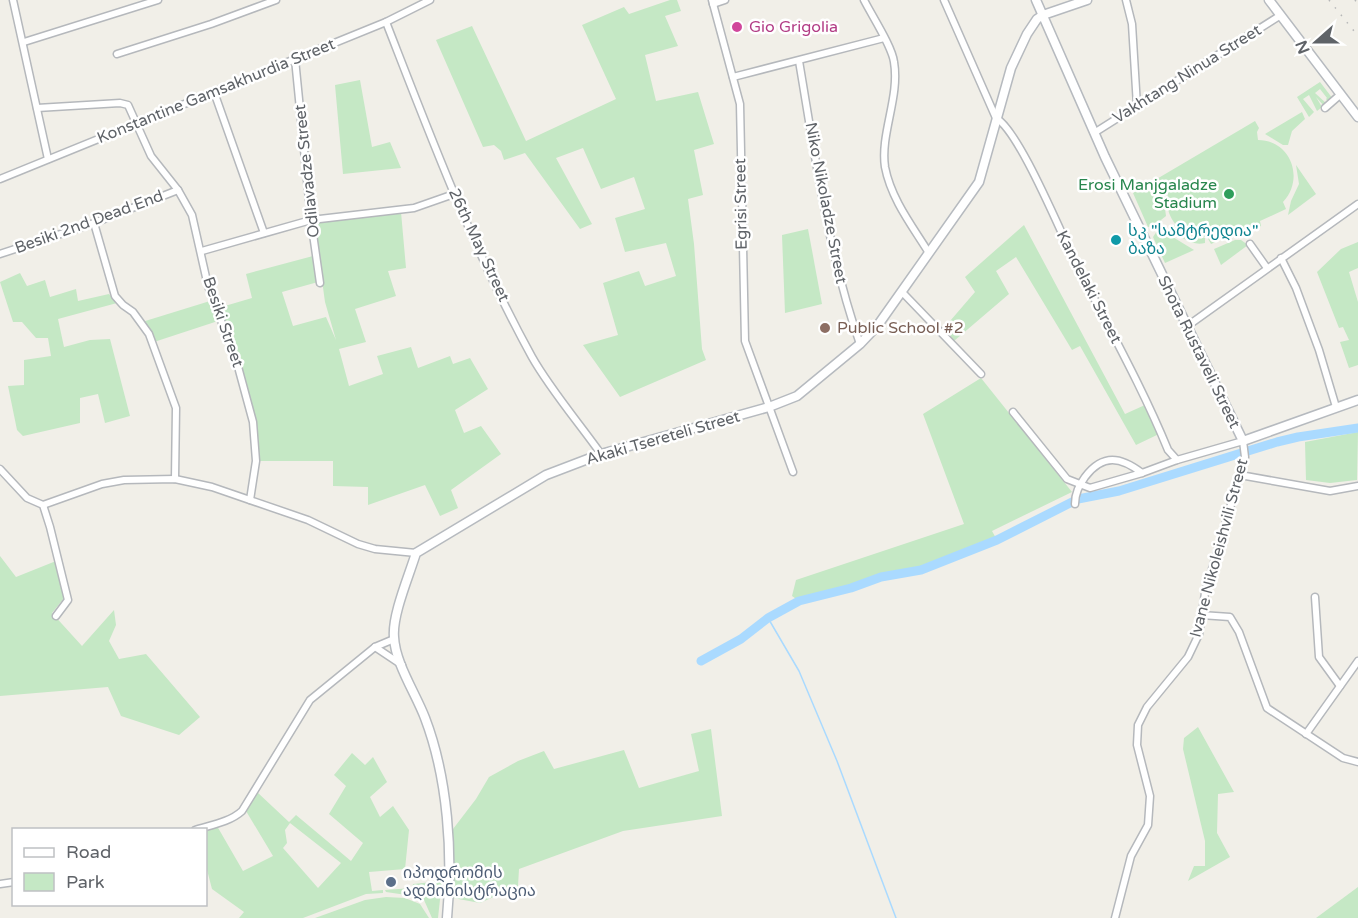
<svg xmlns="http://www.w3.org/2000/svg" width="1358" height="918" font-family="'Varela Round','Noto Sans Georgian',sans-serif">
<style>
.green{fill:#c5e8c5;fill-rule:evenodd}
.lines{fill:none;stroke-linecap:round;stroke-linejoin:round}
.stream{stroke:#aadaff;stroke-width:1.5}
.river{stroke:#aadaff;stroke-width:9}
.street-casing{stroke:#b5b8bc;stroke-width:9}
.secondary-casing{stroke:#b6babf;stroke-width:11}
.street{stroke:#fff;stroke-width:6}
.secondary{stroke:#fff;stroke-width:8}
.rail{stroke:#b6b7b8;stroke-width:1.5;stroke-dasharray:1.5 8;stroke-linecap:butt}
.hotel-dot{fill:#d1479c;stroke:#fff;stroke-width:2}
.leisure-dot{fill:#2e9e5b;stroke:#fff;stroke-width:2}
.culture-dot{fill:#0f9aa8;stroke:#fff;stroke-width:2}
.education-dot{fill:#8d6e63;stroke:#fff;stroke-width:2}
.service-dot{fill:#5c6f8a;stroke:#fff;stroke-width:2}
.labels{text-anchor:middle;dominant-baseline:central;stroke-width:5;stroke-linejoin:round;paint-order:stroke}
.hotel-label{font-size:16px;fill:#b23c85;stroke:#fff;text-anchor:start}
.street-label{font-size:16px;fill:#5f6368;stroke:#fff}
.leisure-label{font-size:16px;fill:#27864d;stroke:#fff;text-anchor:end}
.culture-label{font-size:16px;fill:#0d838f;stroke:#fff;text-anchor:start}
.education-label{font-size:16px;fill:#785e54;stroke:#fff;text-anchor:start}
.service-label{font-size:16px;fill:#4e5e75;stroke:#fff;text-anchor:start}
</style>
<rect width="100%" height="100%" fill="#f1efe8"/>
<g class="green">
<path d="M670,0H677L681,11L665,16L678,46L645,55L656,101L698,92L714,144L694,150L703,195L688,199L694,244L702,349L706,360L620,397L583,345L618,335L603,283L639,271L645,286L676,276L666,243L625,252L615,218L645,209L634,177L601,189L583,148L556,158L592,224L580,229L525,153L504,160L501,151L494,145L483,147L436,40L472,26L526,141L616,99L582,25L624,7L629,14Z"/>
<path d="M360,80L372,147L390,142L401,168L343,174L335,85Z"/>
<path d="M1320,82L1333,99L1329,103L1326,99L1327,98L1320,89L1315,93L1327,104L1324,106L1316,97L1322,107L1317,111L1309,95L1303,99L1314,112L1309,117L1297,97Z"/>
<path d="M1302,112L1305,119L1292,131L1288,145H1283L1265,134Z"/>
<path d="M1255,121L1259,128L1257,132L1258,140C1291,140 1305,179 1283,202L1286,209L1260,221L1261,226L1243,234L1241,231L1211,244L1207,237L1198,236L1205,238V243C1192,246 1182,238 1172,230V225H1176C1166,212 1166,202 1169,188L1164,201L1166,216L1161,220L1162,224L1148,227L1133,193Z"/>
<path d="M1296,165L1316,194L1288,215L1291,201L1299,184Z"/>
<path d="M401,212L406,268L388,271L396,296L355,309L366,342L339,349L349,386L383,374L377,356L411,347L418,368L450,356L453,364L470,358L488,389L455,410L464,433L481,426L501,454L451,490L458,508L440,516L425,485L368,505V487L333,486V461H258L254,413L240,366L218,308L252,298L246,274L313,256L318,282L282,292L293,326L326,317L336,340L325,302L314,222Z"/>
<path d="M1024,225L1125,414L1145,405L1159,434L1136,445L1080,346L1072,350L1016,257L996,271L1009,294L954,341L944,328L975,292L965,277Z"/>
<path d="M808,229L822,304L785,313L782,235Z"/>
<path d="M1157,231H1163L1194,250L1165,263L1153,237Z"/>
<path d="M1235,240H1241L1248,245L1221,265L1214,249Z"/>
<path d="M1358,242V268L1349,272L1358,302V365L1349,368L1340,342L1349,340L1343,327L1339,328L1317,272L1341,249Z"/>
<path d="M20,273L27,286L45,280L50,297L76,289L78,301L109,294L117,303L58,319L64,347L90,340L110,339L130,416L105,423L98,394L80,398V423L23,436L17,430L8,386L24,385V360L51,356L48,338H36L22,322H13L0,282Z"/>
<path d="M210,301L218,321L154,342L142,322Z"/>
<path d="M981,378L1072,492L992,531L997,540L921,570L881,577L851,588L799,601L792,596L796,580L964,524L923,414Z"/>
<path d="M1358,432L1357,480L1330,483L1306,480L1305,442Z"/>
<path d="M0,556L16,577L56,561L64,598L52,613L82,646L114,610L116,625L109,641L119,659L146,654L200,717L179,735L121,716L108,687L0,696Z"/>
<path d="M1198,727L1234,792L1218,794L1217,833L1230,857L1188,881L1194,866H1205V841L1183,749L1184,738Z"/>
<path d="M711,729L722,816L623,831L519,869L518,886L480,903L453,898V829L476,799L489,777L518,761L544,751L554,769L624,750L639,788L699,771L691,734Z"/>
<path d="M352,753L365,765L373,757L387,782L370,797L380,817L393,806L409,830L405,869L369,872L372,891L383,890V893L366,894L303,918H239L244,912L212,889L206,866L205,830L217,826L243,871L273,856L246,811L257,792L289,822L296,815L351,861L363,843L329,814L346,786L334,775ZM290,823L341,863L318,888L283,848L287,843L285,830Z"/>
<path d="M442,881L438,918H432L424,900L420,897L386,892L385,890L412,888L413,884Z"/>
<path d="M1358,887V918H1316Z"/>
<path d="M386,897L405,898L420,904L429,918H315L365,900Z"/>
</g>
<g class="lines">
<path class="stream" d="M768,618L799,671L837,761L896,918"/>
<path class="river" d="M701,661L741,639L768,618L799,601L851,588L881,577L921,570L997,540L1078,499L1119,491L1277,442L1298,437L1358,428"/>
<defs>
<g id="street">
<path d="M13,0L48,159"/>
<path d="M712,0L740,104L745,341L793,472"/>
<path d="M864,0C872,16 892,46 894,62C900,97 880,134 885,167C891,199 913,227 929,253"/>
<path d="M944,0L996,118C1019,131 1059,229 1073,257C1105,321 1141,384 1168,450L1177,460"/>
<path d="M1126,0L1132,24L1137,106"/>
<path d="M713,4L725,0"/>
<path d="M386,22C430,135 473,250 532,357C550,389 579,423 601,454"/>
<path d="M24,42L158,0"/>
<path d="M117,54L211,24L276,0"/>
<path d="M295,59L311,220L320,283"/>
<path d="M799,61C815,155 828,253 860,344"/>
<path d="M733,77L884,38"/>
<path d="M214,92L264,233"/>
<path d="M37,108L120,103L128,105L151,156L178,190L192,215L208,286L237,363L253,422L256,461L250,500"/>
<path d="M1325,108L1341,94"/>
<path d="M1094,133L1281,15"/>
<path d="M0,179L386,22L430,0"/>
<path d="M94,223L115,296L123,305L133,312L149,334L176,408L175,479"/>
<path d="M1250,244L1267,268"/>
<path d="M202,251L311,220L414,208L454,194"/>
<path d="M0,254L94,223L178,190"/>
<path d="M1281,258L1296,288L1319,350L1336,407"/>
<path d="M902,292L981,374"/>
<path d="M1186,327L1358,204"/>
<path d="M1013,412L1067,479L1090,488L1142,473L1177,460L1243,441L1245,457L1205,593L1199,634L1188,657L1147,707L1138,725L1137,745L1150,796L1148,825L1131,856L1115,918"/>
<path d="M0,469L27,498L43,505L50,527L68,600L56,616"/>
<path d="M1240,475L1330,491L1358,486"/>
<path d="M1075,504C1075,493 1079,486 1085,477C1103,453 1121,457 1142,473"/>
<path d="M43,505L102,484L124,480L175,479L212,487L308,520L358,544L375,549L416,553"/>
<path d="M1315,597L1319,657L1340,686"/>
<path d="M1201,615L1230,617L1239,632L1267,708L1343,758L1358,762"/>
<path d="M375,647L402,665"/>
<path d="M1306,734L1358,661"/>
<path d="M195,830C211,825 230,822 242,811L310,700L375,647L394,639"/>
<path d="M0,884L14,882"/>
</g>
<g id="secondary">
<path d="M1036,0L1105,157L1243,441L1358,400"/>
<path d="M1269,0L1358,117"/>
<path d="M447,918C453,855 448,778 425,718C416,694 395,663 394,637C392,615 409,576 416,553L546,475L601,454L769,407L797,396L860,344L878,325L979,182L1011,68L1027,34L1037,19L1043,15L1087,0"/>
</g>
</defs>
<use href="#street" class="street-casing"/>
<use href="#secondary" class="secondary-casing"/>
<use href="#street" class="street"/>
<use href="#secondary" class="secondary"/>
<g class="rail">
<path d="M1329,0L1358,36"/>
<path d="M1355,0L1358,4"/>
</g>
</g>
<circle class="hotel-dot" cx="737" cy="27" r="6"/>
<circle class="leisure-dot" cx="1229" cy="194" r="6"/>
<circle class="culture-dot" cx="1116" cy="240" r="6"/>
<circle class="education-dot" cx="825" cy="328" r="6"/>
<circle class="service-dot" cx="391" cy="882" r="6"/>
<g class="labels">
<g class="hotel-label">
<text x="749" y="27">Gio Grigolia</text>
</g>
<g class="street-label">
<text transform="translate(1187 74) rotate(-32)">Vakhtang Ninua Street</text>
<text transform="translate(216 91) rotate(-22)">Konstantine Gamsakhurdia Street</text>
<text transform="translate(307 171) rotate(-96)">Odilavadze Street</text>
<text transform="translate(826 203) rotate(79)">Niko Nikoladze Street</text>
<text transform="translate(741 204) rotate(-91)">Egrisi Street</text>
<text transform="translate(89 222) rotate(-20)">Besiki 2nd Dead End</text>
<text transform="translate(479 245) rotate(65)">26th May Street</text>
<text transform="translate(1089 287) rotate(63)">Kandelaki Street</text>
<text transform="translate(223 322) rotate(71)">Besiki Street</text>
<text transform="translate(1199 352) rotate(64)">Shota Rustaveli Street</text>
<text transform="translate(663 438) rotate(-16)">Akaki Tsereteli Street</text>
<text transform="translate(1219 548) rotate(-75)">Ivane Nikoleishvili Street</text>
</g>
<g class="leisure-label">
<text x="1217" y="185">Erosi Manjgaladze<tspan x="1217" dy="18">Stadium</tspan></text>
</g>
<g class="culture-label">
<text x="1128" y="231">სკ "სამტრედია"<tspan x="1128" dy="18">ბაზა</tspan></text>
</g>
<g class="education-label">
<text x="837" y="328">Public School #2</text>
</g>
<g class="service-label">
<text x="403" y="873">იპოდრომის<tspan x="403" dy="18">ადმინისტრაცია</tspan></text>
</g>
</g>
<rect x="12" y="828" width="195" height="78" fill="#ffffff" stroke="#bfc1c3" stroke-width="1.5"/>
<rect x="24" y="848" width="30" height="9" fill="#ffffff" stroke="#bfc1c3" stroke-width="1.5"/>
<text x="66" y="858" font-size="18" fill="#5f6368">Road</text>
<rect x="24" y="873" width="30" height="18" fill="#c5e8c5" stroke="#bfc1c3" stroke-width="1.5"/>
<text x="66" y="888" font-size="18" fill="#5f6368">Park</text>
<g transform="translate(1316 42) rotate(249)" stroke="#ffffff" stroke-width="4.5" paint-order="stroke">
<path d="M0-4.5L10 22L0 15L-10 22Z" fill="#5f6368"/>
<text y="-9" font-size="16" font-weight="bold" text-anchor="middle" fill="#5f6368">N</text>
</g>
</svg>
